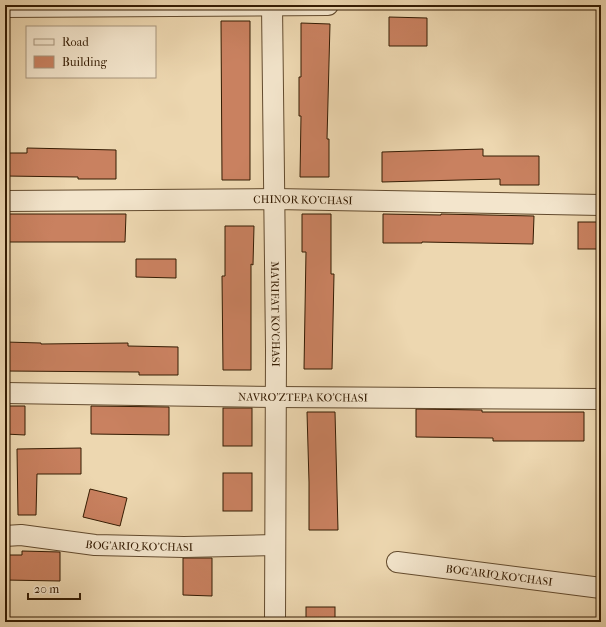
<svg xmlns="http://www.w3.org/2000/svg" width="606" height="627" font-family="'IM FELL French Canon',serif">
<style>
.building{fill:#c98160;stroke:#351c03}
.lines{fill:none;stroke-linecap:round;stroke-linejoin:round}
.minor-casing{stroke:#634b2e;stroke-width:22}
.minor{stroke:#f3e5cc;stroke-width:20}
.labels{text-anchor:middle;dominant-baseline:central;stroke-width:3.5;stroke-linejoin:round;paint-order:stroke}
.street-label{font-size:11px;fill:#351c03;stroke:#f3e5cc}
</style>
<rect width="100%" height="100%" fill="#edd7b0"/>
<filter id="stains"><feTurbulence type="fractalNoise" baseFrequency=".005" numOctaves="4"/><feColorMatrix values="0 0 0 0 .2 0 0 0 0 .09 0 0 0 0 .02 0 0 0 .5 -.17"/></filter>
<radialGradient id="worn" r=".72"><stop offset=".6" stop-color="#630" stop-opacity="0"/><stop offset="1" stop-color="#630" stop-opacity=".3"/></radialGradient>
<g class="building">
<path d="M389,17L427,18V46H389Z"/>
<path d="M221,21H250V180H222Z"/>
<path d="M301,23L330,24L327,139H329V177H300L301,116H299V77H301Z"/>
<path d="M27,148L116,150V179H78V177L5,176V153H27Z"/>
<path d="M483,149V156H539V185H500V179L382,182V152Z"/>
<path d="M5,214H126L125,242H5Z"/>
<path d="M302,214H331V274H334L332,369H304L306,252H302Z"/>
<path d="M383,214L441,215V214L534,216L533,244L422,242V243H383Z"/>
<rect x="578" y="222" width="23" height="27"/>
<path d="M225,226H254L253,265L251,264V370H223L222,276H225Z"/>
<path d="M136,259H176V278L136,277Z"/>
<path d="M5,342L41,343V344L128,343V346L178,347V375H139V372L5,371Z"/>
<path d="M5,406H25V435L5,434Z"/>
<path d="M91,406L169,407V435L91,434Z"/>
<rect x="223" y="408" width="29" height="38"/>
<path d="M416,409L482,410V412H584V441H493V438L416,437Z"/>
<path d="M307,412H335L338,530H309V482Z"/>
<path d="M81,448V474H37L36,515H18L17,449Z"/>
<rect x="223" y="473" width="29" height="38"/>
<path d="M90,489L127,498L120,526L83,517Z"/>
<path d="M22,551L60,552V581L5,580V555H22Z"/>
<path d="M183,558H212V596L183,595Z"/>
<rect x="306" y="607" width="29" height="15"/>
</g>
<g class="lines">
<defs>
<g id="minor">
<path id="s1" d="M272,5L276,349L275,622"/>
<path d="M5,7L328,5"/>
<path id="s2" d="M5,201L275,199L601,205"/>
<path id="s3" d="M5,393L276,397L601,399"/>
<path id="s4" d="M5,536L21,535L95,545L184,547L275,545"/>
<path id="s5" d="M397,562L601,588"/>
</g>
</defs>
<use href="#minor" class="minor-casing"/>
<use href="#minor" class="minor"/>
</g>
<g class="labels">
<g class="street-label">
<text stroke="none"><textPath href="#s2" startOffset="298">CHINOR KO'CHASI</textPath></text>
<text stroke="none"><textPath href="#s1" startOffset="309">MA'RIFAT KO'CHASI</textPath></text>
<text stroke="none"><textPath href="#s3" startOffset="298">NAVRO'ZTEPA KO'CHASI</textPath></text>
<text stroke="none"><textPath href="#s4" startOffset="135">BOG'ARIQ KO'CHASI</textPath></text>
<text stroke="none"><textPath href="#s5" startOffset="103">BOG'ARIQ KO'CHASI</textPath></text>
</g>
</g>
<rect width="606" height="627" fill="none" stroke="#edd7b0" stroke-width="20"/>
<rect x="6" y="6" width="594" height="615" fill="none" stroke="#351c03" stroke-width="2"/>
<rect x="10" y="10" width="586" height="607" fill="none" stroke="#351c03"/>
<rect x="26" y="26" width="130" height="52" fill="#f3e5cc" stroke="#a7957c"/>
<rect x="34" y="39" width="20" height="6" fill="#f3e5cc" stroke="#a7957c"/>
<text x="62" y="46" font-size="12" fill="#351c03">Road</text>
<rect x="34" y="56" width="20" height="12" fill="#c98160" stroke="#a7957c"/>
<text x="62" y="66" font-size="12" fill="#351c03">Building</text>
<path d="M28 593v6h52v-6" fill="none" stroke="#351c03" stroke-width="2"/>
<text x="34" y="593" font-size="12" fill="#351c03" stroke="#f3e5cc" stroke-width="3" paint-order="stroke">20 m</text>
<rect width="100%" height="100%" filter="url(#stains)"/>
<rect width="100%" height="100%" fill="url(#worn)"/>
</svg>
